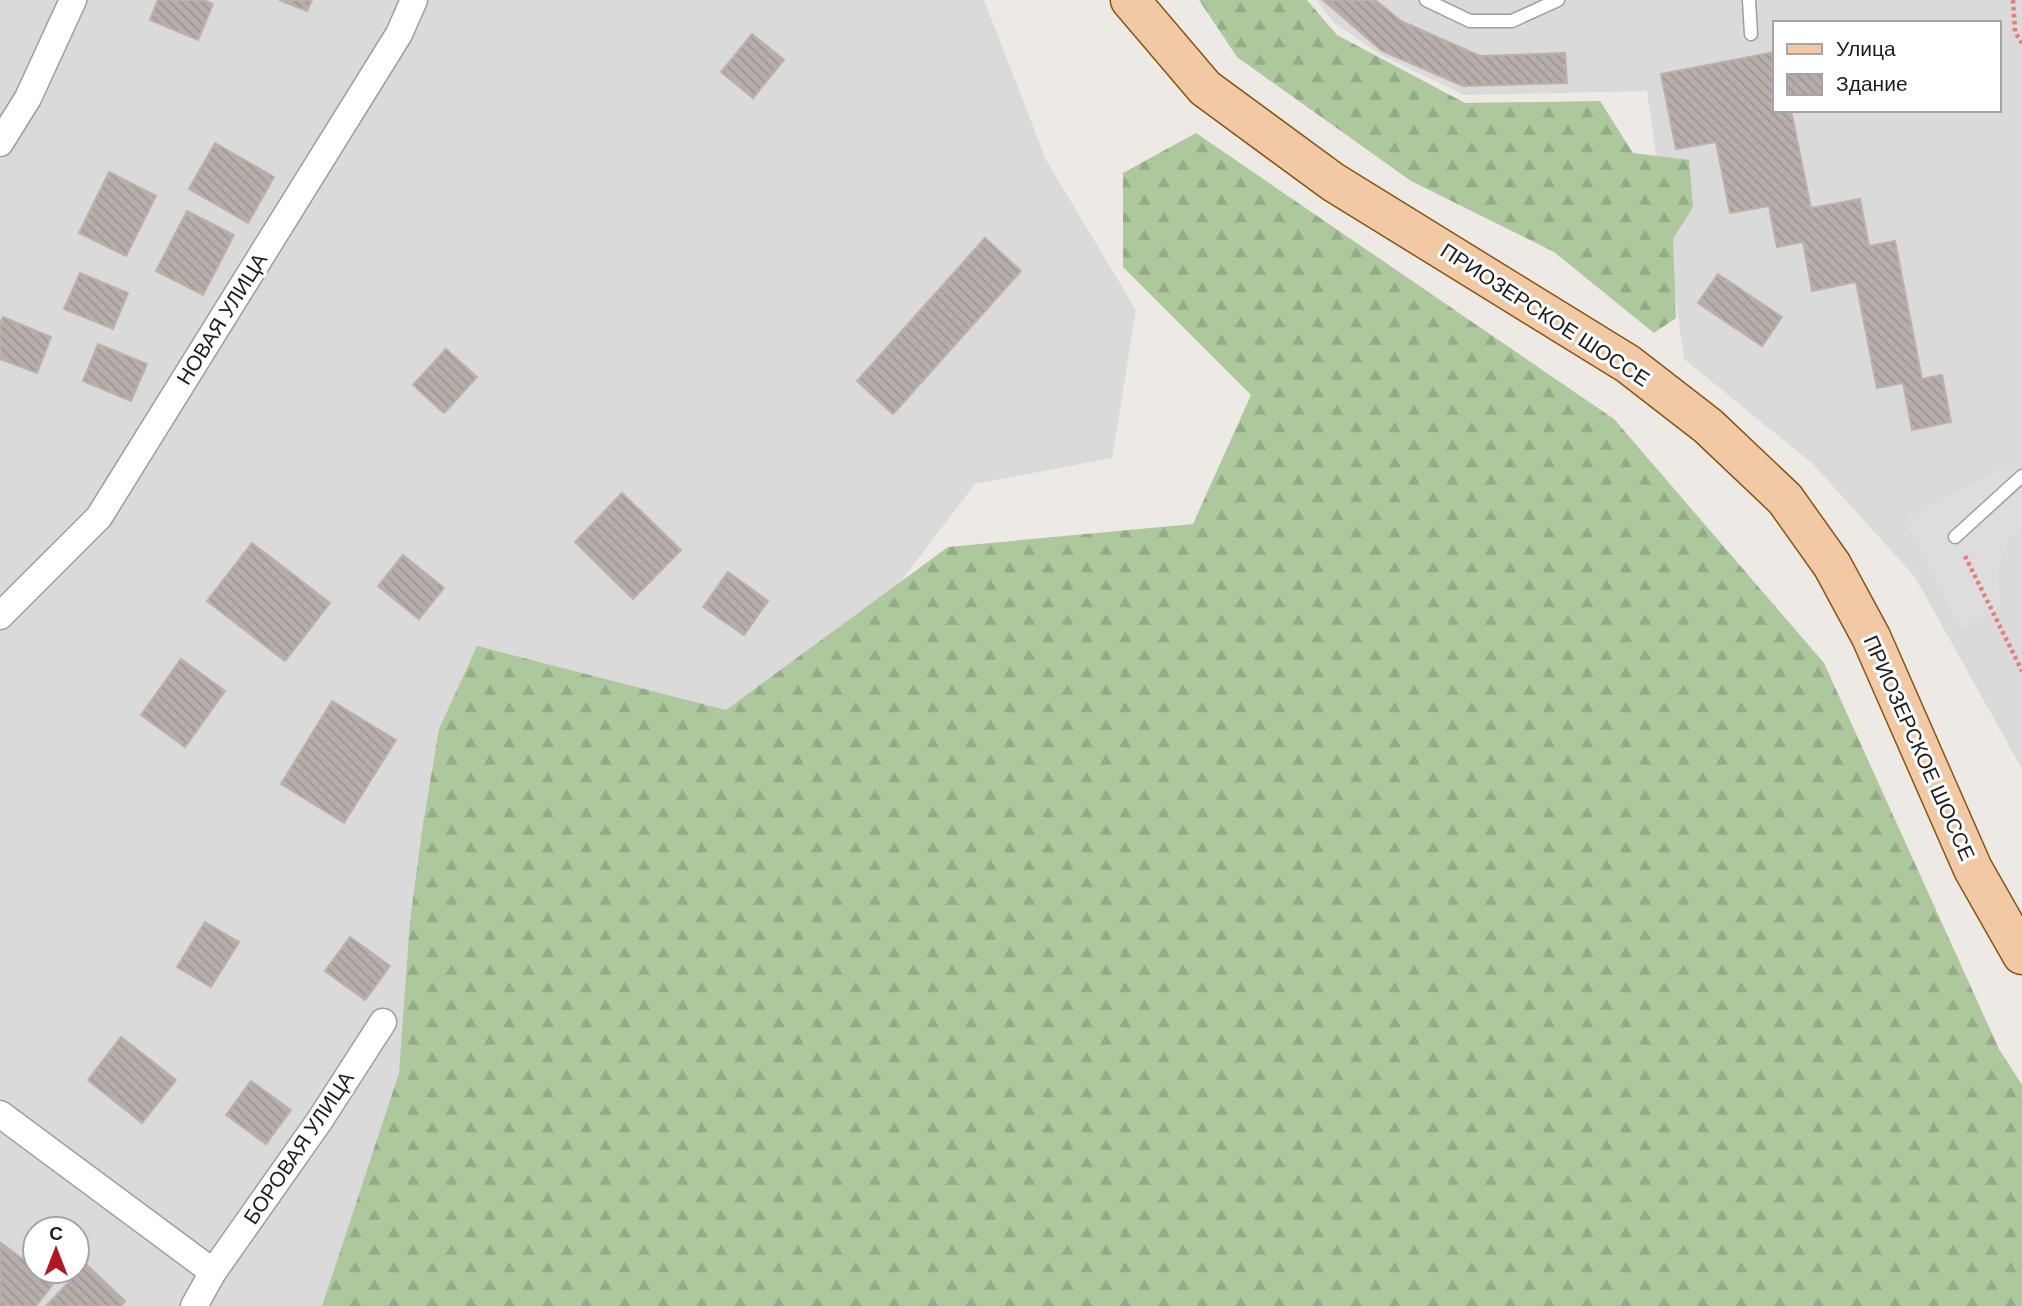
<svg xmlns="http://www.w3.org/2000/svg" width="2022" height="1306" font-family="'DM Sans',sans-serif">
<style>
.residential{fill:#dbdada;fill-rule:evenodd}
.forest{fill:url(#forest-firs)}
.parking{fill:#ddd}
.building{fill:url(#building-back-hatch);stroke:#bdb0a8;stroke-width:2}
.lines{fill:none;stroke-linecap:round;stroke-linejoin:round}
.lane-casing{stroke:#9e9e9e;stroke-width:15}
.street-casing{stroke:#9e9e9e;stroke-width:29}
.primary-casing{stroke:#865610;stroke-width:41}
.path{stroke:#ea7b78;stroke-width:4.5;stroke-dasharray:3.5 3.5;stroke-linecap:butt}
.lane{stroke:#fff;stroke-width:12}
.street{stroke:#fff;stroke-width:26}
.primary{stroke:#f1caa5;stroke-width:38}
.labels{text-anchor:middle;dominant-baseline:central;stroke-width:6;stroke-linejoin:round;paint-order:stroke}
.street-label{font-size:21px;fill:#1d1d1d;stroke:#fff}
</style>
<defs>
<pattern id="forest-firs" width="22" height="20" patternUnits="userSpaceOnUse" patternTransform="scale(1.75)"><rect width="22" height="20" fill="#adc89d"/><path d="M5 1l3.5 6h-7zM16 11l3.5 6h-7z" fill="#94ab87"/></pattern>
<pattern id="building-back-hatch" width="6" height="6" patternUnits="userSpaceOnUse" patternTransform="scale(1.75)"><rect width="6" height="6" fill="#b6aeaa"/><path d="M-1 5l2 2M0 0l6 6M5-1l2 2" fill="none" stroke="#9c9592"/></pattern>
</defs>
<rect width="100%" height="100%" fill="#ede9e4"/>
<g class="residential">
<path d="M0,0H984L1046,160L1136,310L1112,458L975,484L854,643L339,1306H0ZM35,1229H77V1271H35Z"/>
<path d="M1316,0H2022V769L1915,577L1813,464L1684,359L1647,91L1464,95L1381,55L1334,23ZM1775,23H1999V110H1775Z"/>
</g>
<g class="forest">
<path d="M1199,0H1307L1337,35L1465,103L1600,101L1633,153L1689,160L1693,207L1673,239L1676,318L1654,333L1554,252L1411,181L1237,57Z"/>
<path d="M1196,133L1614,419L1824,663L1999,1049L2022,1085V1306H322L399,1073L410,921L423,824L439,729L477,646L726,710L948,547L1193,524L1251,395L1123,267V173Z"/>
</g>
<path class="parking" d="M2009,464L2022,473V528L2009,539L1998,569L2000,608L1961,629L1904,520Z"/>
<g class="building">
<path d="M158,0H204L213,4L198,40L150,20Z"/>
<path d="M279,0H312L307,11Z"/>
<path d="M1323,0H1375L1401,21L1480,56L1565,53L1567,83L1463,86L1382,51Z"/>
<path d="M752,34L784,60L753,98L721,72Z"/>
<path d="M1775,52V110H1791L1811,208L1860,199L1869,246L1895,241L1922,379L1942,375L1951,422L1912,430L1903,383L1877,388L1856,282L1812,291L1803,242L1777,247L1769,206L1730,213L1716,142L1676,149L1661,74Z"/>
<path d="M215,143L274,177L248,223L189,189Z"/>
<path d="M109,172L156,196L126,256L79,233Z"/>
<path d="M187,211L234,235L203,295L156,271Z"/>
<path d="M985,238L1021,271L893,414L857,381Z"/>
<path d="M80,273L128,293L113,329L64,309Z"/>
<path d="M1718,274L1782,317L1762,346L1698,303Z"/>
<path d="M3,317L51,337L37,373L0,359V323Z"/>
<path d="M98,344L147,364L131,401L83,381Z"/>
<path d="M446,349L477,377L444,413L413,385Z"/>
<path d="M622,493L681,550L633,599L575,542Z"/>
<path d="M252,543L330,603L285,661L207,601Z"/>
<path d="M403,555L444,588L419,619L378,586Z"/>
<path d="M728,572L768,601L744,635L703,607Z"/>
<path d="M181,659L225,691L185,747L141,715Z"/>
<path d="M332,701L396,740L344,823L281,784Z"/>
<path d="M205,922L239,942L211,987L177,967Z"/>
<path d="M350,937L390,966L365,1000L325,971Z"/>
<path d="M121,1037L176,1080L142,1123L88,1080Z"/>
<path d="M251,1081L291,1110L266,1144L226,1115Z"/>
<path d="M0,1242L54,1283L36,1306H0Z"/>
<path d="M86,1264L125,1301L121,1306H46Z"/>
</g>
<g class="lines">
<defs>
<g id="lane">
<path d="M1426,0L1470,21H1512L1558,0"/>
<path d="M1749,0L1751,34"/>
<path d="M1955,537L2022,476"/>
</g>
<g id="street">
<path d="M0,143L28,98L73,0"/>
<path d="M0,616L99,517L399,34L414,0"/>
<path d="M0,1114L213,1272"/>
<path d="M194,1306L213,1272L320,1120L383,1022"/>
</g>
<path id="primary" d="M1130,0L1205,88L1333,182L1628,364L1708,426L1785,499L1832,565L1871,637L1973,869L2022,955"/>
</defs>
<use href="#lane" class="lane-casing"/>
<use href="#street" class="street-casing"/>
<use href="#primary" class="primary-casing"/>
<g class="path">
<path d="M2013,0L2015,32L2022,43"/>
<path d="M1965,556L2022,671"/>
</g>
<use href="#lane" class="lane"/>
<use href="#street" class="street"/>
<use href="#primary" class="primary"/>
</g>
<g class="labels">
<g class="street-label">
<text transform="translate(1545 315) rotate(33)">ПРИОЗЕРСКОЕ ШОССЕ</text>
<text transform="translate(222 319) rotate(-58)">НОВАЯ УЛИЦА</text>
<text transform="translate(1919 748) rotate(66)">ПРИОЗЕРСКОЕ ШОССЕ</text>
<text transform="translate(299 1148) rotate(-56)">БОРОВАЯ УЛИЦА</text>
</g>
</g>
<rect x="1773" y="21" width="228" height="91" fill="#ffffff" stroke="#a5a5a5" stroke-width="2"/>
<rect x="1787" y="44" width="35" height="10" fill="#f1caa5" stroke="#a5a5a5" stroke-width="2"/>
<text x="1836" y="56" font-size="21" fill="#1d1d1d">Улица</text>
<rect x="1787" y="74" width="35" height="21" fill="url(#building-back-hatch)" stroke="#a5a5a5" stroke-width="2"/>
<text x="1836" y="91" font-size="21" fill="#1d1d1d">Здание</text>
<g transform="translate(56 1250)"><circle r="33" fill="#ffffff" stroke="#a5a5a5" stroke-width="2"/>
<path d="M0-5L12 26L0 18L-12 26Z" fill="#b41622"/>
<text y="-10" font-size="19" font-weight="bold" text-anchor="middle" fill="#1d1d1d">С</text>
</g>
</svg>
